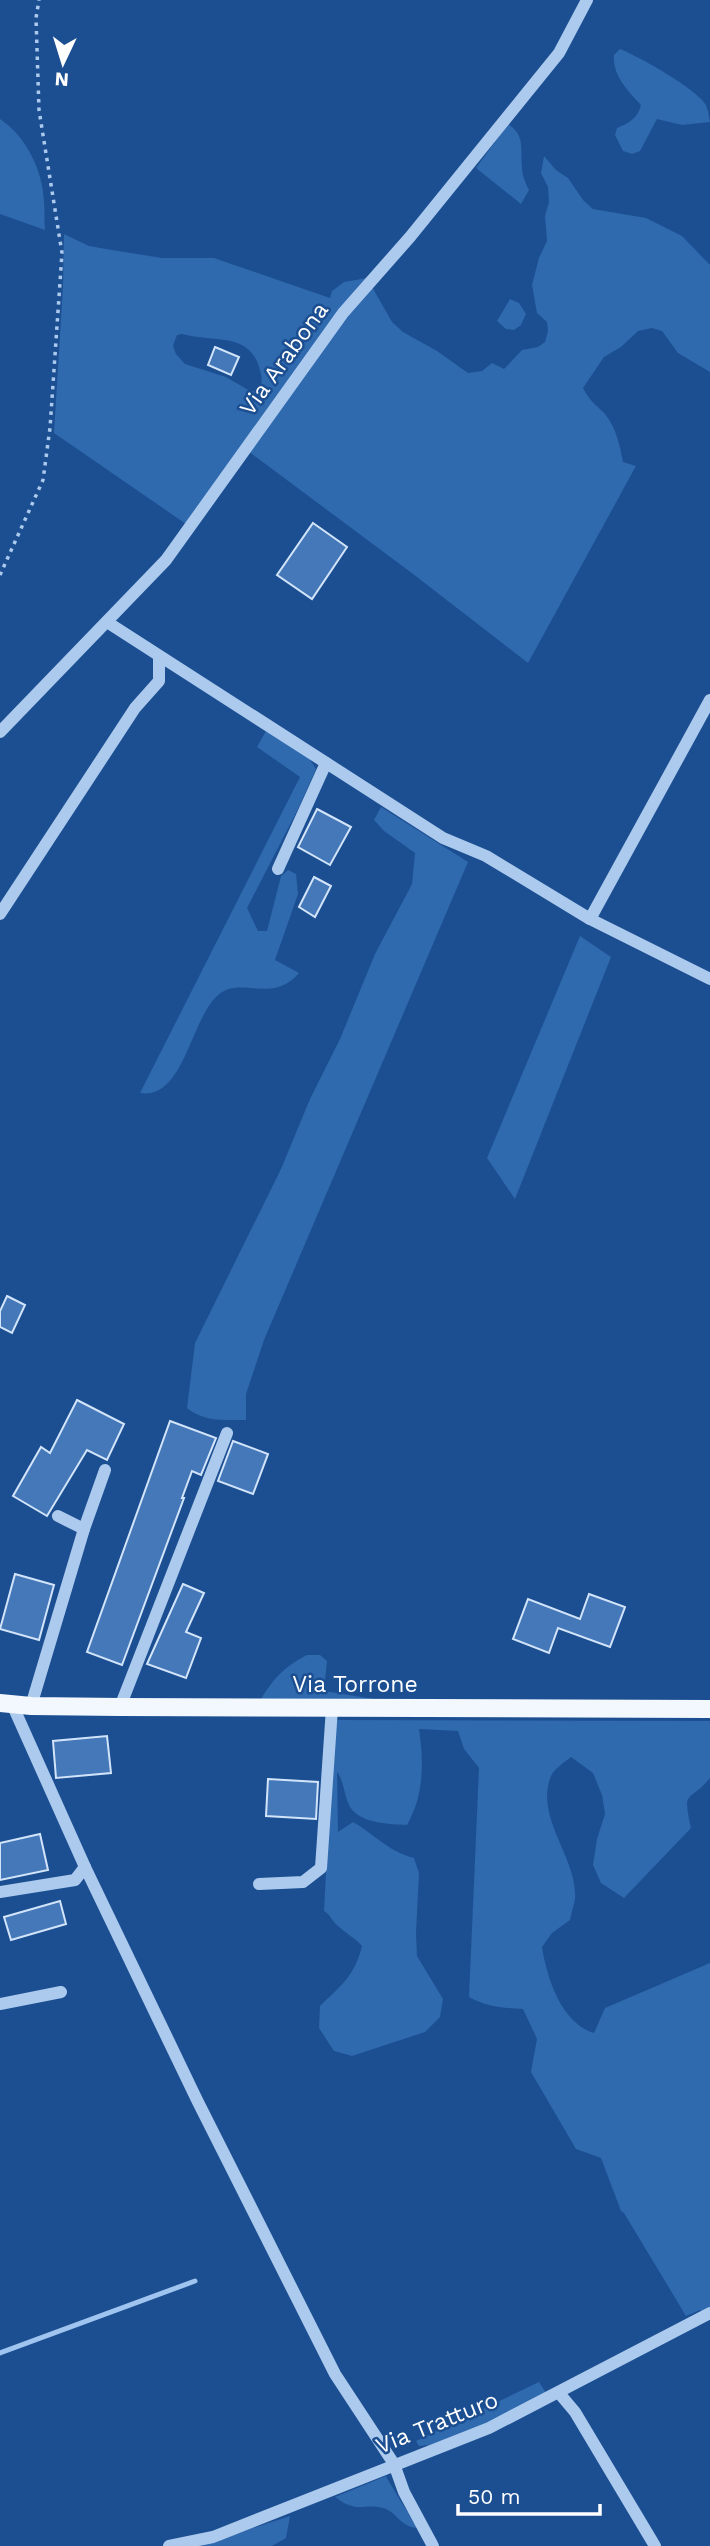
<svg xmlns="http://www.w3.org/2000/svg" width="710" height="2546" font-family="'Work Sans',sans-serif">
<style>
.green{fill:#2f69ae;fill-rule:evenodd}
.lines{fill:none;stroke-linecap:round;stroke-linejoin:round}
.stream{stroke:#9fc4f0;stroke-width:5}
.building{fill:#4578b8;stroke:#d2e4fa;stroke-width:2}
.path{stroke:#accaee;stroke-width:3.5;stroke-dasharray:3.5 5;stroke-linecap:butt}
.minor{stroke:#accaee;stroke-width:12}
.major{stroke:#f3f8ff;stroke-width:18}
.labels{text-anchor:middle;dominant-baseline:central;stroke-width:5;stroke-linejoin:round;paint-order:stroke}
.street-label{font-size:23px;fill:#fff;stroke:#1c4f91}
</style>
<rect width="100%" height="100%" fill="#1c4f91"/>
<g class="green">
<path d="M620,49C638,56 697,89 706,105C708,110 709,117 710,122L682,125L657,119L640,151L632,154L623,151L615,135L617,128C629,123 638,118 641,105C628,91 612,75 614,55Z"/>
<path d="M0,119C26,136 43,171 44,202C45,211 44,221 45,230L0,214Z"/>
<path d="M508,124C526,136 520,149 522,167C522,175 525,182 529,190L521,204L476,168Z"/>
<path d="M544,156L556,170L568,178L583,200L593,209L646,218L682,236L710,265V372L678,353L662,331L652,328L638,331L621,347L604,357L583,388C589,400 596,405 605,414C616,427 620,446 623,462L636,466L528,663L413,574L248,451L186,524L54,433L63,286L64,234L89,246L112,250L162,258H214L330,298L332,291L344,282L367,278L392,322L403,332L437,351L468,373L482,371L492,363L504,369L522,350L538,347L545,342L548,331L547,322L537,313L532,285L539,258L547,241L545,216L549,202L548,187L541,173ZM182,334C214,343 250,331 260,370C262,378 263,384 258,391H250L226,377L185,364L176,354L173,346L177,335Z"/>
<path d="M510,299L519,303L526,314L521,325L514,330L506,329L497,321Z"/>
<path d="M266,731L309,758L316,769L298,809L247,908L258,931H267L281,876L288,870L296,874L298,894L275,960L299,973C271,1006 239,973 216,997C190,1023 183,1100 140,1093L300,777L257,747Z"/>
<path d="M381,807L468,862L264,1340L246,1394V1420C224,1420 204,1422 187,1408L195,1343L281,1169L310,1099L340,1039L375,954L412,884L415,853L384,831L374,820Z"/>
<path d="M580,936L611,957L515,1199L487,1158Z"/>
<path d="M307,1655H320L327,1661L324,1691L386,1701L258,1704C273,1679 281,1669 307,1655Z"/>
<path d="M334,1720L710,1721V1778C689,1804 682,1787 691,1828L624,1898L601,1883L593,1865L597,1839L605,1814L602,1795L593,1773L571,1757C565,1762 554,1769 551,1776C534,1818 578,1858 575,1899C574,1906 571,1913 570,1920L552,1933L542,1947C547,1978 561,2023 594,2033L605,2008L710,1963V2314L700,2310L686,2316L624,2213L621,2211L601,2158L576,2149L531,2072L537,2039L523,2009C503,2008 487,2007 469,1997L479,1768L464,1749L458,1731L419,1729C424,1763 424,1795 407,1825C390,1824 361,1824 350,1807C344,1796 344,1781 337,1772L338,1832L353,1822C377,1836 386,1850 414,1858L419,1873L416,1933L417,1956L443,1999L440,2017L425,2032L352,2056L334,2051L319,2028L320,2006C341,1986 355,1975 362,1946C354,1937 345,1933 337,1925C331,1920 331,1915 324,1911Z"/>
<path d="M539,2382L546,2393C511,2411 457,2445 419,2446L416,2441Z"/>
<path d="M386,2476L388,2480L417,2528C398,2526 398,2512 383,2508C361,2503 358,2514 335,2497Z"/>
<path d="M290,2516L286,2538L272,2546H198Z"/>
</g>
<g class="lines">
<path class="stream" d="M0,2353L195,2281"/>
</g>
<g class="building">
<path d="M215,347L239,357L231,375L208,365Z"/>
<path d="M313,523L347,547L312,599L277,575Z"/>
<path d="M317,809L351,827L330,865L298,847Z"/>
<path d="M314,877L331,886L315,917L299,907Z"/>
<path d="M7,1296L25,1305L12,1333L0,1327V1311Z"/>
<path d="M77,1400L124,1424L107,1460L87,1450L47,1516L13,1496L41,1447L50,1453Z"/>
<path d="M170,1421L216,1438L201,1475L192,1471L182,1498H184L122,1665L87,1652Z"/>
<path d="M233,1441L268,1454L253,1494L218,1481Z"/>
<path d="M15,1574L54,1585L39,1640L0,1629Z"/>
<path d="M183,1584L204,1593L186,1632L201,1638L186,1678L147,1664Z"/>
<path d="M589,1594L625,1607L610,1647L558,1628L549,1653L513,1639L528,1599L580,1619Z"/>
<path d="M107,1736L111,1773L56,1778L53,1741Z"/>
<path d="M268,1779L318,1782L316,1819L266,1816Z"/>
<path d="M40,1834L48,1870L0,1880V1843Z"/>
<path d="M60,1901L66,1924L11,1940L4,1917Z"/>
</g>
<g class="lines">
<path class="path" d="M0,575L43,480L50,428L62,253L39,110L36,18L39,0"/>
<g class="minor">
<path d="M107,622L443,838L486,856L590,919L710,979"/>
<path d="M0,732L166,560L343,313L410,237L559,53L587,0"/>
<path d="M278,869L326,763"/>
<path d="M0,914L135,708L159,681V656"/>
<path d="M590,919L710,700"/>
<path d="M58,1516L84,1529"/>
<path d="M31,1706L84,1529L105,1470"/>
<path d="M120,1707L227,1433"/>
<path d="M85,1867L197,2100L335,2374L394,2464L404,2492L433,2546"/>
<path d="M259,1884L303,1882L321,1868L332,1708"/>
<path d="M0,1892L75,1880L85,1867L12,1704"/>
<path d="M0,2004L61,1992"/>
<path d="M559,2393L575,2412L655,2546"/>
<path d="M169,2546L213,2537L489,2428L710,2313"/>
</g>
<path class="major" d="M0,1703L31,1706L120,1707L710,1709"/>
</g>
<g class="labels">
<g class="street-label">
<text transform="translate(284 359) rotate(-54)">Via Arabona</text>
<text x="355" y="1684">Via Torrone</text>
<text transform="translate(437 2423) rotate(-22)">Via Tratturo</text>
</g>
</g>
<g transform="translate(63 63) rotate(184)" stroke="#1c4f91" stroke-width="5" paint-order="stroke">
<path d="M0-5L12 26L0 18L-12 26Z" fill="#ffffff"/>
<text y="-10" font-size="19" font-weight="bold" text-anchor="middle" fill="#ffffff">N</text>
</g>
<path d="M458 2504v10h142v-10" fill="none" stroke="#ffffff" stroke-width="3.5"/>
<text x="468" y="2504" font-size="21" fill="#ffffff" stroke="#1c4f91" stroke-width="5" paint-order="stroke">50 m</text>
</svg>
